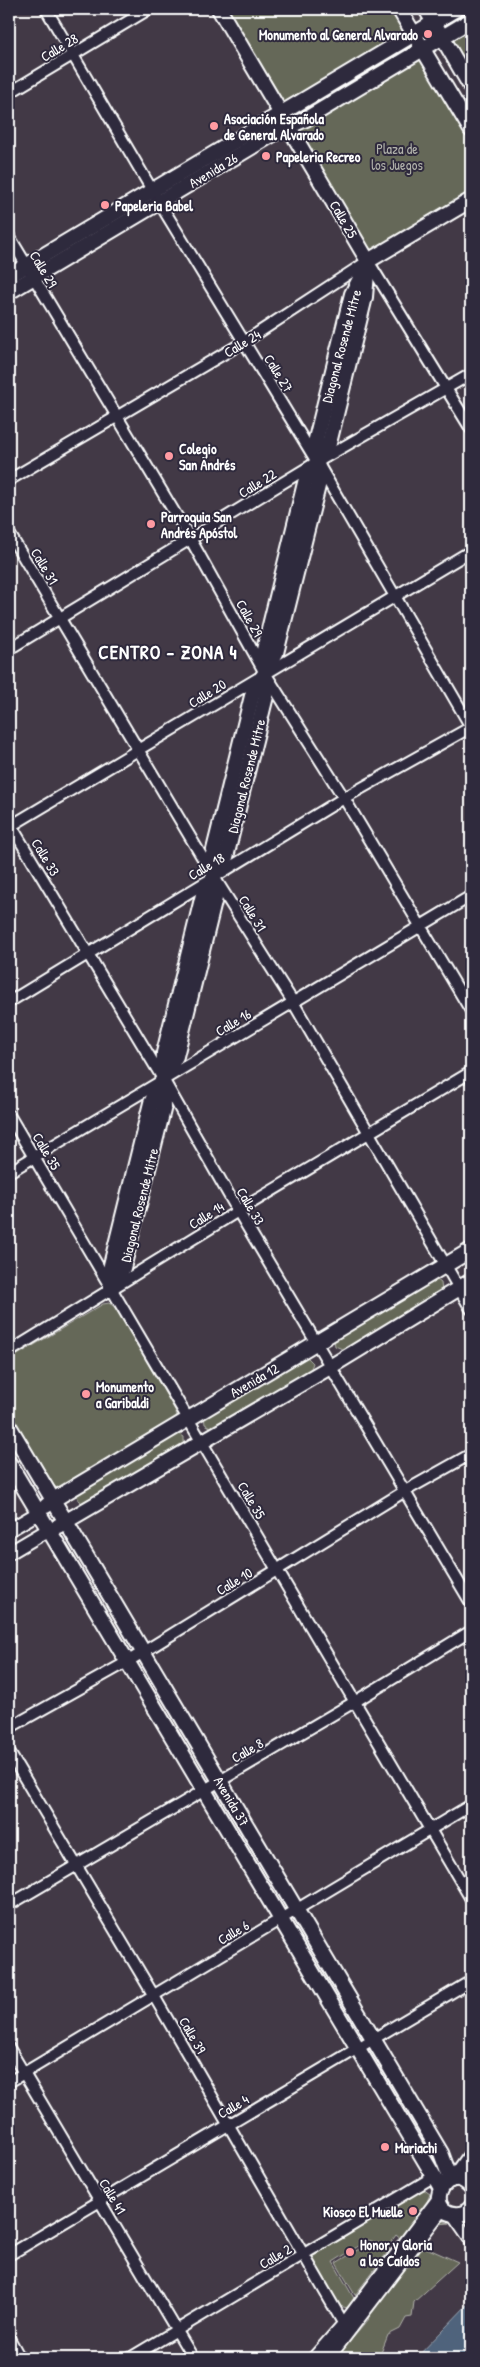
<svg xmlns="http://www.w3.org/2000/svg" width="480" height="2367" font-family="'Patrick Hand',sans-serif">
<style>
.green{fill:#656759;stroke:#b2b3ac}
.water{fill:#50647b;stroke:#96a2b0}
.lines{fill:none;stroke-linecap:round;stroke-linejoin:round}
.minor-casing{stroke:#fff;stroke-width:14}
.tertiary-casing{stroke:#fff;stroke-width:16}
.secondary-casing{stroke:#fff;stroke-width:18}
.minor{stroke:#2f2a3d;stroke-width:10}
.tertiary{stroke:#2f2a3d;stroke-width:12}
.secondary{stroke:#2f2a3d;stroke-width:14}
.poi-dot{fill:#ff9aa2;stroke:#2f2a3d;stroke-width:2}
.labels{text-anchor:middle;dominant-baseline:central;stroke-width:4;stroke-linejoin:round;paint-order:stroke}
.poi-label{font-size:14px;font-weight:bold;fill:#fff;stroke:#2f2a3d;text-anchor:start}
.street-label{font-size:14px;fill:#fff;stroke:#2f2a3d}
.park-label{font-size:14px;fill:#b2b3ac;stroke:#2f2a3d}
.district-label{font-size:19px;font-weight:bold;letter-spacing:1px;fill:#fff;stroke:#2f2a3d}
</style>
<rect width="100%" height="100%" fill="#423946"/>
<filter id="ink" filterUnits="userSpaceOnUse"><feTurbulence type="fractalNoise" baseFrequency=".02" numOctaves="2"/><feDisplacementMap in="SourceGraphic" scale="10" xChannelSelector="R" yChannelSelector="G"/><feConvolveMatrix kernelMatrix="1 2 1 2 8 2 1 2 1" color-interpolation-filters="sRGB"/></filter>
<g filter="url(#ink)">
<g class="green">
<path d="M228,9H392L406,33L285,104Z"/>
<path d="M471,29V72L453,40Z"/>
<path d="M421,58L471,144V194L372,252L299,130Z"/>
<path d="M436,1279L441,1283L442,1291L345,1350L335,1346L334,1340Z"/>
<path d="M109,1303L115,1307L176,1412L177,1418L59,1489L54,1486L9,1410V1360L103,1304Z"/>
<path d="M306,1356L313,1363L310,1371L212,1428L205,1424L204,1416Z"/>
<path d="M178,1433L184,1437V1446L84,1505L78,1500L77,1493Z"/>
<path d="M423,2189L430,2194L425,2207L401,2239L396,2235L388,2246L368,2240L333,2262L355,2300L347,2308L340,2306L312,2257Z"/>
<path d="M442,2221L449,2223L438,2224L422,2246L458,2262L414,2302L412,2317L406,2318L400,2329L388,2335L379,2358H336L369,2319L367,2318L437,2223Z"/>
<path d="M369,2243L390,2249L355,2295L336,2263Z"/>
</g>
<path class="water" d="M471,2301V2358H416Z"/>
<g class="lines">
<defs>
<g id="minor">
<path d="M46,9L159,202L317,462L471,727"/>
<path d="M9,93L149,9"/>
<path d="M9,236L191,540L265,673L344,798L471,1011"/>
<path d="M9,480L244,342L368,261L471,429"/>
<path d="M9,533L214,877L293,1002L471,1309"/>
<path d="M9,649L317,462L471,374"/>
<path d="M9,822L163,1079L238,1211L471,1603"/>
<path d="M9,827L471,551"/>
<path d="M9,1002L344,798L471,727"/>
<path d="M9,1115L471,1899"/>
<path d="M9,1172L471,896"/>
<path d="M9,1352L238,1211L471,1072"/>
<path d="M9,1728L127,1662L405,1491L471,1454"/>
<path d="M9,1752L154,1996L346,2328"/>
<path d="M9,1905L356,1701L471,1631"/>
<path d="M9,2048L193,2358"/>
<path d="M9,2082L471,1805"/>
<path d="M452,2214L471,2241"/>
<path d="M9,2255L471,1981"/>
<path d="M9,2338L20,2358"/>
<path d="M130,2358L433,2177"/>
</g>
<g id="tertiary">
<path d="M9,1530L38,1513"/>
<path d="M9,1553L48,1530"/>
<path d="M314,2358L344,2324L439,2198"/>
<path d="M328,2358L439,2213L447,2211"/>
</g>
<g id="secondary">
<path d="M219,9L368,261"/>
<path d="M399,9L471,130"/>
<path d="M426,9L471,87"/>
<path d="M368,261L471,200"/>
<path d="M9,276L456,9"/>
<path d="M9,292L280,130L306,119L471,20"/>
<path d="M111,1288V1265L151,1103L163,1079L164,1053L203,895L214,877L213,854L253,692L265,673L264,650L306,479L317,462L316,439L352,294L364,271"/>
<path d="M111,1290L123,1268L164,1106L163,1079L176,1056L215,898L214,877L226,857L266,696L265,673L276,653L319,482L317,462L329,443L365,297L368,261"/>
<path d="M9,1426L441,2153L451,2180"/>
<path d="M9,1463L441,2188"/>
<path d="M46,1506L53,1500L471,1250"/>
<path d="M58,1526L330,1367L471,1281"/>
<path d="M454,2179L471,2155"/>
<path d="M471,2187C447,2159 422,2210 454,2214C461,2215 467,2212 471,2207"/>
</g>
</defs>
<use href="#minor" class="minor-casing"/>
<use href="#tertiary" class="tertiary-casing"/>
<use href="#secondary" class="secondary-casing"/>
<use href="#minor" class="minor"/>
<use href="#tertiary" class="tertiary"/>
<use href="#secondary" class="secondary"/>
</g>
</g>
<g class="poi-dot">
<circle cx="428" cy="34" r="5"/>
<circle cx="214" cy="126" r="5"/>
<circle cx="266" cy="156" r="5"/>
<circle cx="105" cy="205" r="5"/>
<circle cx="169" cy="456" r="5"/>
<circle cx="151" cy="524" r="5"/>
<circle cx="86" cy="1394" r="5"/>
<circle cx="385" cy="2147" r="5"/>
<circle cx="413" cy="2211" r="5"/>
<circle cx="350" cy="2252" r="5"/>
</g>
<g class="labels">
<g class="poi-label">
<text x="418" y="34" text-anchor="end">Monumento al General Alvarado</text>
<text x="224" y="118">Asociación Española<tspan x="224" dy="16">de General Alvarado</tspan></text>
<text x="276" y="156">Papeleria Recreo</text>
<text x="115" y="205">Papeleria Babel</text>
<text x="179" y="448">Colegio<tspan x="179" dy="16">San Andrés</tspan></text>
<text x="161" y="516">Parroquia San<tspan x="161" dy="16">Andrés Apóstol</tspan></text>
<text x="96" y="1386">Monumento<tspan x="96" dy="16">a Garibaldi</tspan></text>
<text x="395" y="2147">Mariachi</text>
<text x="403" y="2211" text-anchor="end">Kiosco El Muelle</text>
<text x="360" y="2244">Honor y Gloria<tspan x="360" dy="16">a los Caídos</tspan></text>
</g>
<g class="street-label">
<text transform="translate(59 47) rotate(-31)">Calle 28</text>
<text transform="translate(213 170) rotate(-31)">Avenida 26</text>
<text transform="translate(344 219) rotate(60)">Calle 25</text>
<text transform="translate(44 269) rotate(59)">Calle 29</text>
<text transform="translate(242 343) rotate(-31)">Calle 24</text>
<text transform="translate(341 346) rotate(-75)">Diagonal Rosende Mitre</text>
<text transform="translate(279 373) rotate(58)">Calle 27</text>
<text transform="translate(257 483) rotate(-32)">Calle 22</text>
<text transform="translate(45 566) rotate(59)">Calle 31</text>
<text transform="translate(250 618) rotate(61)">Calle 29</text>
<text transform="translate(207 693) rotate(-32)">Calle 20</text>
<text transform="translate(246 776) rotate(-76)">Diagonal Rosende Mitre</text>
<text transform="translate(46 857) rotate(59)">Calle 33</text>
<text transform="translate(206 866) rotate(-31)">Calle 18</text>
<text transform="translate(253 913) rotate(58)">Calle 31</text>
<text transform="translate(233 1022) rotate(-31)">Calle 16</text>
<text transform="translate(47 1151) rotate(59)">Calle 35</text>
<text transform="translate(139 1205) rotate(-76)">Diagonal Rosende Mitre</text>
<text transform="translate(251 1206) rotate(60)">Calle 33</text>
<text transform="translate(206 1215) rotate(-32)">Calle 14</text>
<text transform="translate(254 1380) rotate(-30)">Avenida 12</text>
<text transform="translate(252 1500) rotate(59)">Calle 35</text>
<text transform="translate(234 1581) rotate(-31)">Calle 10</text>
<text transform="translate(247 1750) rotate(-30)">Calle 8</text>
<text transform="translate(232 1801) rotate(59)">Avenida 37</text>
<text transform="translate(233 1932) rotate(-31)">Calle 6</text>
<text transform="translate(193 2035) rotate(60)">Calle 39</text>
<text transform="translate(233 2106) rotate(-30)">Calle 4</text>
<text transform="translate(113 2196) rotate(59)">Calle 41</text>
<text transform="translate(275 2256) rotate(-31)">Calle 2</text>
</g>
<g class="park-label">
<text x="397" y="148">Plaza de<tspan x="397" dy="16">los Juegos</tspan></text>
</g>
<g class="district-label">
<text x="168" y="652">CENTRO - ZONA 4</text>
</g>
</g>
<rect width="480" height="2367" fill="none" stroke="#2f2a3d" stroke-width="30"/>
<rect x="15" y="15" width="450" height="2337" fill="none" stroke="#fff" stroke-width="2" filter="url(#ink)"/>
</svg>
